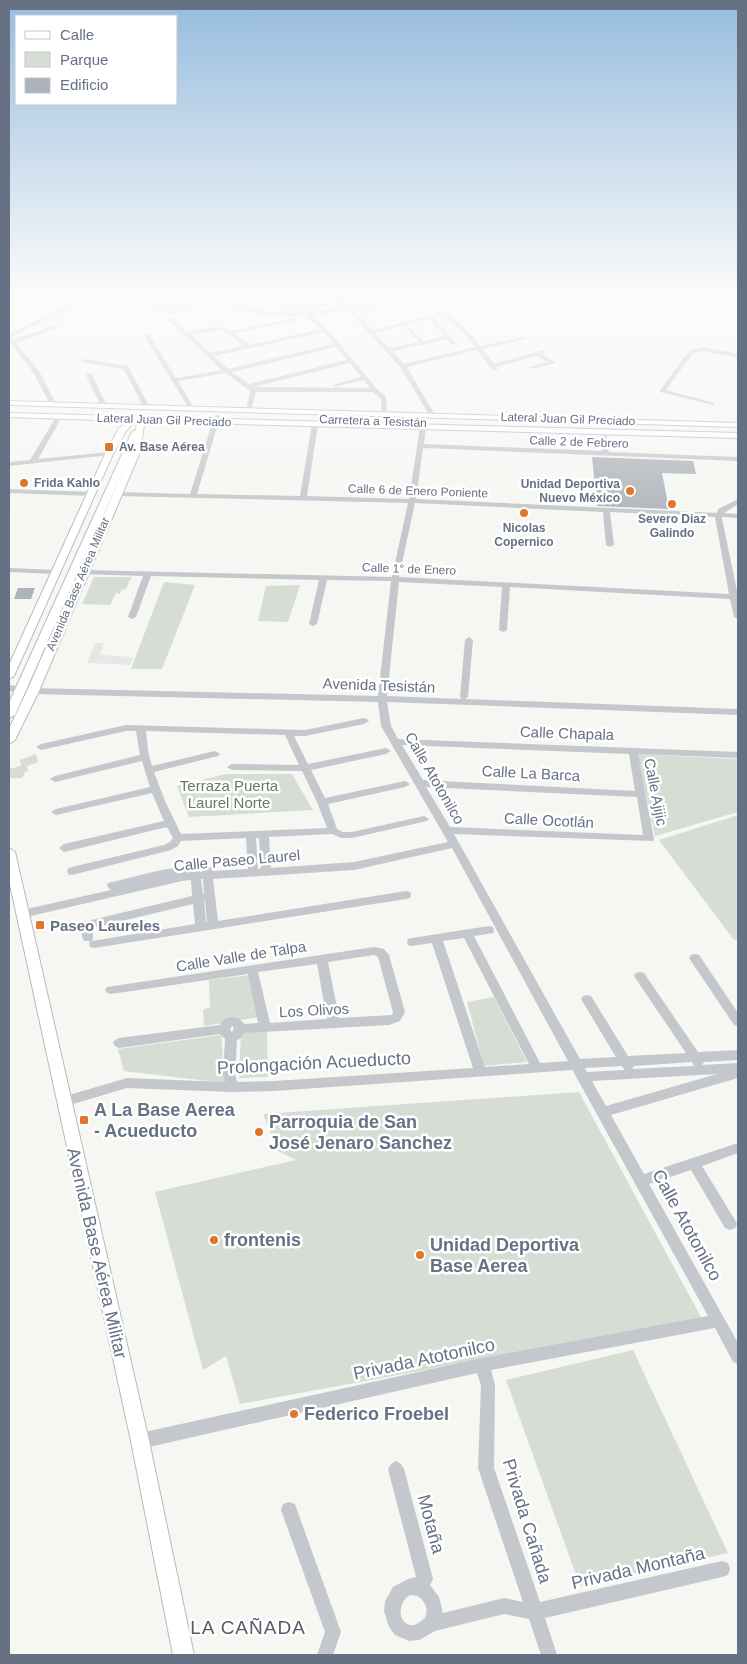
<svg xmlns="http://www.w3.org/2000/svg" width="747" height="1664" font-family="Helvetica,sans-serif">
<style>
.built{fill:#e7e7e7}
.green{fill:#d6ddd4}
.building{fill:#adb3ba}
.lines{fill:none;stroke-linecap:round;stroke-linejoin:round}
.major-casing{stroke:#b7babf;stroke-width:2}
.minor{fill:#c4c7cb;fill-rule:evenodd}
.major{fill:#fff;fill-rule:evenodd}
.poi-dot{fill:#e17529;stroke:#fff;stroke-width:2}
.labels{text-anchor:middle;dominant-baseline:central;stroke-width:5;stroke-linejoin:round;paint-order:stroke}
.far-street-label{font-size:12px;fill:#667184;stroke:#fff}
.far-poi-label{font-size:12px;font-weight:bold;fill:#667184;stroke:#fff;text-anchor:start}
.street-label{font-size:15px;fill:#667184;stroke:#fff}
.park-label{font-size:15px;fill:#657b65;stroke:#fff}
.poi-label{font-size:15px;font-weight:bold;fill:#667184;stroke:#fff;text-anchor:start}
.near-street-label{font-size:18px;fill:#667184;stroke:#fff}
.near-poi-label{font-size:18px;font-weight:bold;fill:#667184;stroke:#fff;text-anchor:start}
.near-neighbourhood-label{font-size:19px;letter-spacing:1px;fill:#545c69;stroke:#fff}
</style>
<rect width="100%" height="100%" fill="#f6f6f3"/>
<path class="built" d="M95,643H104L100,655L133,657L130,665L87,663Z"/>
<g class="green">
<path d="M165,293H221L183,313L152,312L141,297Z"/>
<path d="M245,293H288L303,311L290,313Z"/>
<path d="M94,577H132L130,581H128L129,583L126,589L121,590L120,594L116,593L110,605L82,604Z"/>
<path d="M164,582L195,585L162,669H131Z"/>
<path d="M300,585L288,622L258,621L266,586Z"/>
<path d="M36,754L38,762L27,766L28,771L25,772L22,778H9V769L21,766L20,760Z"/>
<path d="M637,754L738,759V812L655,836Z"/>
<path d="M226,774H292L313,810L189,817L177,786Z"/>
<path d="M738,815V939L734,940L659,840Z"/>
<path d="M250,975L259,1017L204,1026L203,1010L210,1007L209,980Z"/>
<path d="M494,997L527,1062L484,1066L467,1002Z"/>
<path d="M267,1030L268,1077L239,1078L241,1033Z"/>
<path d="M221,1035L225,1083L124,1071L118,1049Z"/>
<path d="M579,1092L702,1319L240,1404L226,1356L203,1370L155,1192L296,1160L278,1151L263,1114Z"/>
<path d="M633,1350L728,1553L580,1586L506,1380Z"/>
</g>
<g class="building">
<path d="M592,457L693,461L696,474L662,473L669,509L597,506Z"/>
<path d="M18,588H35L31,599H14Z"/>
</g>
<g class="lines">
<defs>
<g id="major">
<path d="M9,401L738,423V427L9,405Z"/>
<path d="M9,413L738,433V438L131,421L133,423L126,431L113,454L14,676L9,679V665L105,454L119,428L128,421L9,417Z"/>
<path d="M137,423L144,425L140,452L39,691L15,740L9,744V729L27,691L132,450L15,715L9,718V703L132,432L136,430Z"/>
<path d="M9,848L15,852L149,1441L194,1655H173L131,1441L9,880Z"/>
</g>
</defs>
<use href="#major" class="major-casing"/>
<g class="minor">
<path d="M33,293H44L9,301V297Z"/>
<path d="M56,293H62L68,305L111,293H120L76,305L9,338V334L63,307Z"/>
<path d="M249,293H255L252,299L237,303L235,305C276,316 305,314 345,308L341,303L306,308L303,306L338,300L332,293H338L344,299L390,293L397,294L347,302L351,307L428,295L426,293H432L436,296L435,297L354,310L373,330L445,312L467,330L480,346L525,337V339L483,349L494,364L543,350L546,352L542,354L556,363L530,369V367L548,362L536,356L496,367L498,369L495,371L490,367L477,350L407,367L435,415L430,416L400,367L348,310L312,316L327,329L377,389L386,397L387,415L382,414L381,399L373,392H256L251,410L246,411L250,391L226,373L178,381L194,408L189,409L173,382L170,380L171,379L144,335L145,334H149L176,378L222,370L168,320V318H172L188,332L214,327H220L231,331L295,318L298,320L235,333L249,345L321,329L306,317L269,316L230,307L233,301L248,297ZM442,315L463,332L475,347L404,364L393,351L447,339L452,345H456L457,344L433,317ZM431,318V320L444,336L424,341L408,325L405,327L419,342L390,348L375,333ZM220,330L230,335L243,346L211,353L191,335ZM324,332L334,344L228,369L214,356ZM336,347L347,360L249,384L232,372ZM350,363L361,377L333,385V387L364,380L370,388L253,387Z"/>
<path d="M300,293H314L296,297L293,295Z"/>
<path d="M56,325L59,327L58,328L16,343L39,371L56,404L53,406L50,404L33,372L11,344L9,345V341Z"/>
<path d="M703,347L738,354V358L703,351L693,353L666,390L714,403V405L660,392V390L689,351Z"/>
<path d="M84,359L128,366L150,408L149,409L144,408L124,369L82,362V360Z"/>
<path d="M89,373L92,375L107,406L106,407L101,406L86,375Z"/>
<path d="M59,415L62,417L38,459L109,452L112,454L111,455L9,466V462L30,460L56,417Z"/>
<path d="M217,415L220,417L197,494L300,496L312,424L315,422L318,424L307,496L409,499L420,427L423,425L426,427L424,444L602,451L600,432L603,430L606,432L609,452L738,457V461L423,448L416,499L717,513L718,509L738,499V504L724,513L738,514V518L722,517V519L738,595V619L734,617L730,599L510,587L507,630L503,632L499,630L502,587L399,582L387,696L462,699L460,697L465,640L469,637L473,640L468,697L465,699L738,709V715L387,702L391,726L398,739L738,752V758L638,754L654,839L653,841L454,834L580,1059L616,1057L581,999L583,996L587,995L591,996L628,1056L686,1053L636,979L634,976L636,973L640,972L644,973L698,1052L738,1050V1060L704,1062L702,1065L738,1063V1078L611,1115L644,1174L738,1143V1153L702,1166L735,1220L737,1224L735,1228L730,1230L725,1228L691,1170L649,1184L738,1343V1364L733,1362L715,1328L491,1370L495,1385L494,1468L540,1602L722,1561L728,1563L730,1569L728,1575L722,1577L545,1618L557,1655H541L529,1619L504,1614L435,1631L419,1640L409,1641L395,1635L389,1627L384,1611L385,1601L393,1587L408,1579L416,1577L388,1469L391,1464L396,1461L401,1464L404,1469L433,1579L430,1585L439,1597L443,1613L504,1598L523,1602L478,1468L481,1385L477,1373L140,1449L135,1446L132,1441L135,1436L140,1433L482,1358L708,1316L578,1080L576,1077L573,1070L274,1091L232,1092L127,1088L63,1107L59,1106L57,1102L59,1098L127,1078L225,1082L223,1074L225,1039L220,1034L119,1048L115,1046L113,1043L115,1040L119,1038L220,1025C225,1015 238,1014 244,1024L258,1023L248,974L111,994L107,993L105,990L107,987L374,947L384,949L389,955L405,1012L400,1021L389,1025L244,1033L241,1038L237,1040L235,1074L237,1082L274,1081L473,1068L432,943L412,946L408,945L407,942L408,939L412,938L489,926L493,927L494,930L493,933L474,936L540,1063L568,1061L452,848L354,870L213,879L218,921L406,891L410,892L411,895L410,898L406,899L94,948L90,947L89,944L90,941H84C81,936 80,927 83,922L192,896L191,880L182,881L22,918L18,917L17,914L18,911L22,910L111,890L107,886L108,883L112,882C135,877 177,863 199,868L200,872H202L203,867H211L212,871L248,869L246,838L181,841L178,846L171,850L72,875L68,874L67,871L68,868L164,845L170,842L173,838L167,827L64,852L59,848L64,844L164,821L152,793L56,815L51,812L56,809L150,787L142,761L55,782L50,779L55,776L140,755L136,731H126L41,750L36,747L41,744L126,725L305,730L364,718L367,719L369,721L364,724L305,736H294L308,764L386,748L391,751L386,754L311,770L325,798L405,781L410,784L405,787L328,804L337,829L343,832H352L424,816L429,819L427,821L352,838H341L332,834L269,837L271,868L354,862L448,842L381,726L378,702L33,694L9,691V685L33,688L378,696L391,581L327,580L317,624L313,626L309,624L319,580L151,576L136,617L132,619L128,617L143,576L83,574L79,572L83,570L392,577L408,503L115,496L114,494L118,492L190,494L214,417ZM415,503L603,512L606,545L610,547L614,545L610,512L715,517L729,594L399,577ZM146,731L285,735L299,765L232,764L227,767L232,770L302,771L317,802L327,828L181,834L165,801L154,772L218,756L220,754L215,751L152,766L148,751ZM402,745L629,754L635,791L423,780ZM426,787L637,797L643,835L450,827ZM256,838H259L261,868L258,869ZM201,879H203L204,894H203ZM204,901H205L207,922H206ZM193,904L195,924L92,941L93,938V928ZM464,938L529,1064L485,1067L443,941ZM374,955L378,957L393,1012L392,1015L339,1018L328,962ZM317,964L327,1019L270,1023L258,972ZM232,1026L234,1028L232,1032L230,1030ZM692,1062L694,1066L632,1069L634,1066ZM622,1066L625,1070L587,1072L585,1068ZM717,1074L606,1106L592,1081ZM410,1595L418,1596C425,1602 429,1608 425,1618C421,1621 416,1626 410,1625C397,1622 398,1602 410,1595Z"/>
<path d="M9,489L93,492L97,494L93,496L9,493Z"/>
<path d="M9,568L57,570L61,572L57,574L9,572Z"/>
<path d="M695,954L699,955L738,1013V1026L734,1025L691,961L689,958L691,955Z"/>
<path d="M289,1502L295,1504L297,1510L341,1632L333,1655H317L325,1632L281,1510L283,1504Z"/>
</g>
<use href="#major" class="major"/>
</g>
<linearGradient id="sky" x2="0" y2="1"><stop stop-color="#97bcde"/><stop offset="0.56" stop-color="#fbfbfa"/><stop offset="1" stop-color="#fbfbfa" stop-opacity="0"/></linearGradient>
<rect width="747" height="526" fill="url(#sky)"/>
<g class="poi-dot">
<rect x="104" y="442" width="10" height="10" rx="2.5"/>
<circle cx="24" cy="483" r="5"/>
<circle cx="630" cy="491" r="5"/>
<circle cx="672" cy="504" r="5"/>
<circle cx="524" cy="513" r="5"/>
<rect x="35" y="920" width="10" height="10" rx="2.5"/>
<rect x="79" y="1115" width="10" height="10" rx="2.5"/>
<circle cx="259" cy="1132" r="5"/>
<circle cx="214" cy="1240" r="5"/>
<circle cx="420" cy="1255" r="5"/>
<circle cx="294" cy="1414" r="5"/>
</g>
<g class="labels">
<g class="far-street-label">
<text transform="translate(568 419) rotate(2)">Lateral Juan Gil Preciado</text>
<text transform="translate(164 420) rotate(2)">Lateral Juan Gil Preciado</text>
<text transform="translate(373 421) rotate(2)">Carretera a Tesistán</text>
<text transform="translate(579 442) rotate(2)">Calle 2 de Febrero</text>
<text transform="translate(418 491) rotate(2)">Calle 6 de Enero Poniente</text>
<text transform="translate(409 569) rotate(2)">Calle 1° de Enero</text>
<text transform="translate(78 584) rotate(-67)">Avenida Base Aérea Militar</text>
</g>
<g class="far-poi-label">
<text x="119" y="447">Av. Base Aérea</text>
<text x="34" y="483">Frida Kahlo</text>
<text x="620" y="484" text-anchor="end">Unidad Deportiva<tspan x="620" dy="14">Nuevo México</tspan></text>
<text x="672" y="519" text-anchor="middle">Severo Diaz<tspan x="672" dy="14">Galindo</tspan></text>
<text x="524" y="528" text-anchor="middle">Nicolas<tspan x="524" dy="14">Copernico</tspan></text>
</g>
<g class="street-label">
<text transform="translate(379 685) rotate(2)">Avenida Tesistán</text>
<text transform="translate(567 733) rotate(2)">Calle Chapala</text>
<text transform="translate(531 773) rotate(3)">Calle La Barca</text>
<text transform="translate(435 778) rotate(60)">Calle Atotonilco</text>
<text transform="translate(656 792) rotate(79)">Calle Ajijic</text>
<text transform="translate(549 820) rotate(3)">Calle Ocotlán</text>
<text transform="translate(237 860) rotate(-5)">Calle Paseo Laurel</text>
<text transform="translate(241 956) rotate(-9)">Calle Valle de Talpa</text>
<text transform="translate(314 1010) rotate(-3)">Los Olivos</text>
</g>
<g class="park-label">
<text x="229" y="785">Terraza Puerta<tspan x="229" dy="17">Laurel Norte</tspan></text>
</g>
<g class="poi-label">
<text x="50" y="925">Paseo Laureles</text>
</g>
<g class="near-street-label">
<text transform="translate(314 1063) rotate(-3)">Prolongación Acueducto</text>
<text transform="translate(687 1225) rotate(61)">Calle Atotonilco</text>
<text transform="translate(97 1253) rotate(77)">Avenida Base Aérea Militar</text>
<text transform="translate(424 1359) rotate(-12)">Privada Atotonilco</text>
<text transform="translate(527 1521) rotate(73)">Privada Cañada</text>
<text transform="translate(431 1524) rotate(75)">Motaña</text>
<text transform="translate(638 1568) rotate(-13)">Privada Montaña</text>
</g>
<g class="near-poi-label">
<text x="94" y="1110">A La Base Aerea<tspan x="94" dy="21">- Acueducto</tspan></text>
<text x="269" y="1122">Parroquia de San<tspan x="269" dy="21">José Jenaro Sanchez</tspan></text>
<text x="224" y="1240">frontenis</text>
<text x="430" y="1245">Unidad Deportiva<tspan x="430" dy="21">Base Aerea</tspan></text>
<text x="304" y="1414">Federico Froebel</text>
</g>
<g class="near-neighbourhood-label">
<text x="248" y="1627">LA CAÑADA</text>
</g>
</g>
<rect width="747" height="1664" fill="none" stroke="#667184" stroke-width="20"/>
<rect x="15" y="15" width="162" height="90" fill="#ffffff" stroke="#c2c6ce"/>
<rect x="25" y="31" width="25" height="8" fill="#ffffff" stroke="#c2c6ce"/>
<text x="60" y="40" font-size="15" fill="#667184">Calle</text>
<rect x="25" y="52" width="25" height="15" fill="#d6ddd4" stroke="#c2c6ce"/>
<text x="60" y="65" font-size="15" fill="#667184">Parque</text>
<rect x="25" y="78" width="25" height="15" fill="#adb3ba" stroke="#c2c6ce"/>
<text x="60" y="90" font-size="15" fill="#667184">Edificio</text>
</svg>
